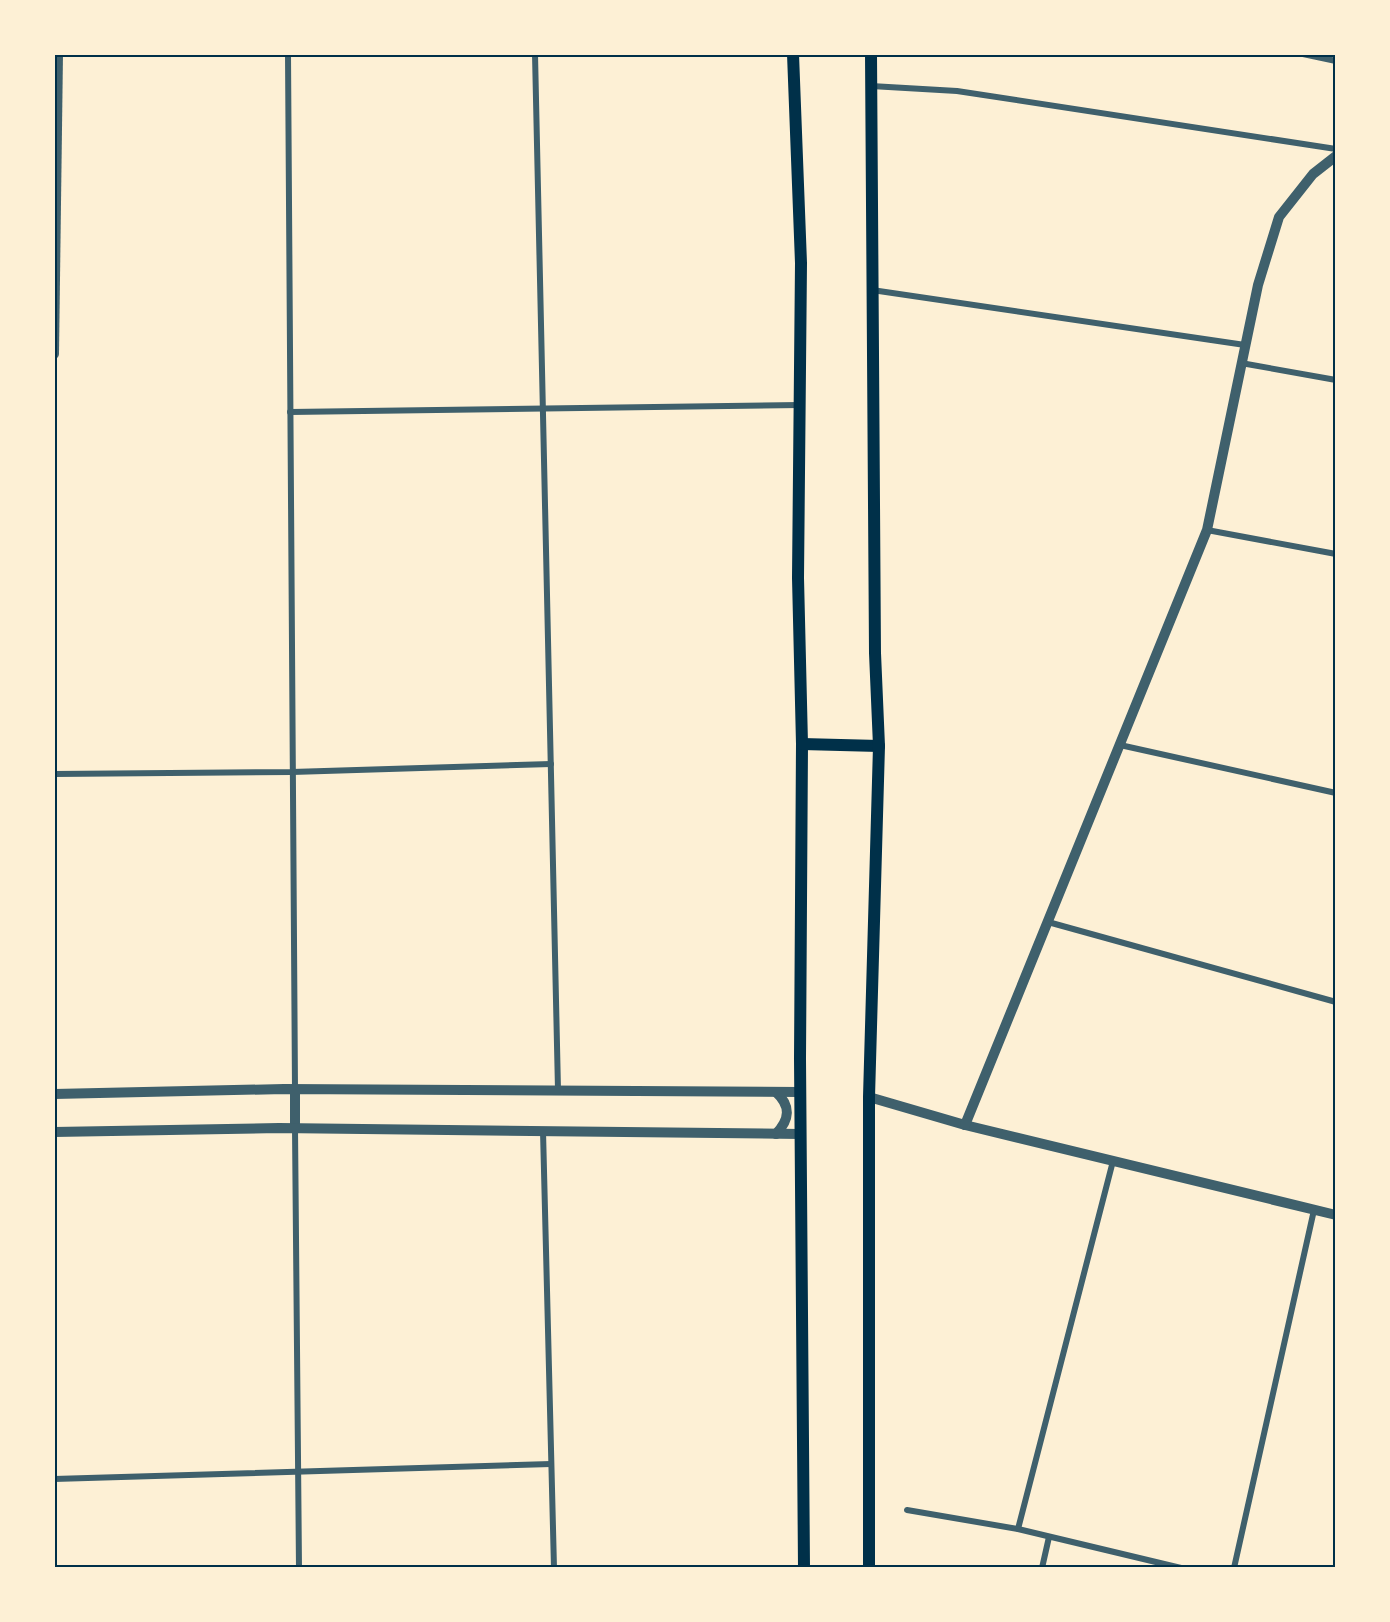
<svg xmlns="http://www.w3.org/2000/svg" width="1390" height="1622" font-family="'Libre Baskerville',serif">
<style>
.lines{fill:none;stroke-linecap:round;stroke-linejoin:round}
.minor{stroke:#3f606c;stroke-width:6}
.tertiary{stroke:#3f606c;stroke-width:10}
.secondary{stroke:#003049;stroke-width:12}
.neatline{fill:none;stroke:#003049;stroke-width:2}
</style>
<rect width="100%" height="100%" fill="#fdf0d5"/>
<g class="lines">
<g class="minor">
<path d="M288,54L295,1089"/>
<path d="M535,54L558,1090"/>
<path d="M1303,54L1336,61"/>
<path d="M871,86L957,91L1336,149"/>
<path d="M872,290L1245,345"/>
<path d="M1241,363L1336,380"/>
<path d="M290,412L800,405"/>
<path d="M1207,530L1336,554"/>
<path d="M1120,745L1336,793"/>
<path d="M54,774L292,772L551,764"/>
<path d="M1048,922L1336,1002"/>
<path d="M295,1128L299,1568"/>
<path d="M543,1131L554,1568"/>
<path d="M54,1479L551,1464"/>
<path d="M907,1510L1018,1529L1181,1568"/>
<path d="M1018,1529L1113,1161"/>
<path d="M1042,1568L1049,1537"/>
<path d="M1234,1568L1314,1210"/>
</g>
<g class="tertiary">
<path d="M54,354L58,54"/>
<path d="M776,1092C791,1106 790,1119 776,1134"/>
<path d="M54,1094L284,1089L800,1092"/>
<path d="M869,1097L965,1125L1336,1215"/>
<path d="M965,1125L1207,530L1258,285L1279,217L1313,174L1336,156"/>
<path d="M295,1128V1089"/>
<path d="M54,1132L279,1128L800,1134"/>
</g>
<g class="secondary">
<path d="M793,54L801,263L798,578L802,744L800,1059L804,1568"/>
<path d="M802,744L879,746"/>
<path d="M869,1568V1097L879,746L875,653L871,54"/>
</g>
</g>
<rect width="1390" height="1622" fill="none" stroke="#fdf0d5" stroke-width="111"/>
<rect x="56" y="56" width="1278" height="1510" class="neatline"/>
</svg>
